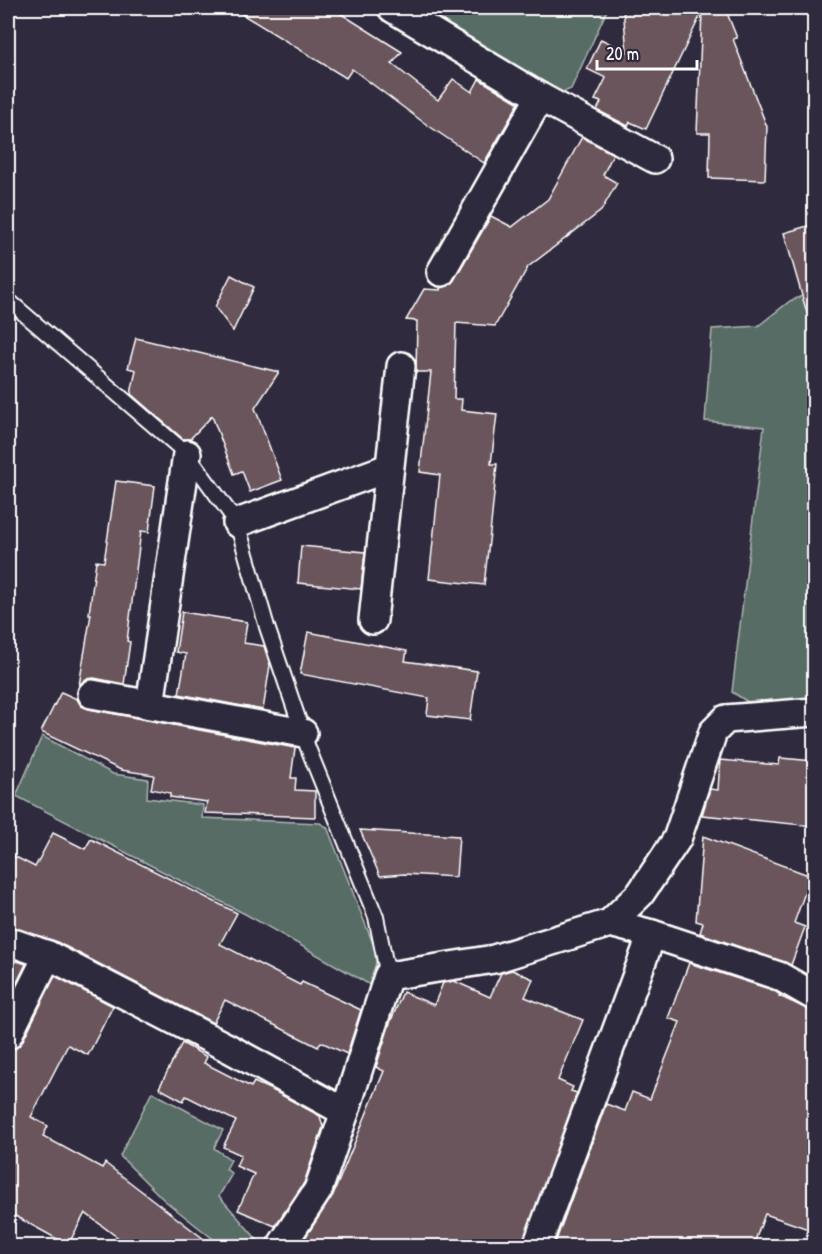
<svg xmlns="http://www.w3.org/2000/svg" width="822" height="1254" font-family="'Patrick Hand',sans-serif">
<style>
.green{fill:#596c66;stroke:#acb6b2;stroke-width:1.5}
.building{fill:#6b545b;stroke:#fff;stroke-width:1.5}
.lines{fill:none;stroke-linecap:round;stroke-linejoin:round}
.lane-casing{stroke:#fff;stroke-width:18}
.street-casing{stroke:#fff;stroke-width:32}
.lane{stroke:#2f2a3d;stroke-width:14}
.street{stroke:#2f2a3d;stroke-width:27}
</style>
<rect width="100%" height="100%" fill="#2f2a3d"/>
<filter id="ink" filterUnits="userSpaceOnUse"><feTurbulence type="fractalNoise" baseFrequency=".0167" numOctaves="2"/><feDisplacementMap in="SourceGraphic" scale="12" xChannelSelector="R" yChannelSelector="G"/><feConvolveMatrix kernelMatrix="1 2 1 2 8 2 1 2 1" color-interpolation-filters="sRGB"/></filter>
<g filter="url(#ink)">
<g class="green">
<path d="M414,8H608L571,89L557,95Z"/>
<path d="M814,291V698L751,704L732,692L764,427L705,421L712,329L758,326L790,301Z"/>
<path d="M42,736L113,774L148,779L147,798L203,805L202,818L320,823L327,827L374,946L376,961L372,986L247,915L16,796Z"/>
<path d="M152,1092L223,1130L214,1148L231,1160L226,1169L232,1174L219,1196L261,1244L259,1246H222L164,1200L120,1156Z"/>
</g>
<g class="building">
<path d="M232,8H332L402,52L392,64L438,100L453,79L472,92L479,79L519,103L484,163L423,122L352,69L346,78Z"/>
<path d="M623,8H725L737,38L733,39L767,127L765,180L709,178L710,133H697L702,12L646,129L630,122L628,126L597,110L601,102L595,100L606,78L587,69L601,39L627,52Z"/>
<path d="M582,137L613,154L603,175L617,183L601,211L528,267L495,326L456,323L454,399H462L461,410L497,414L491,464H497L491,524L484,585L429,579L440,475L420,472L431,372H416L417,321L406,320L424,289L440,290V288L448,286L454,280L491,216L512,227L548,199Z"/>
<path d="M814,224V312L807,313L784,233Z"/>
<path d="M231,275L254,287L233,331L215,307Z"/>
<path d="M136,338L279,372L255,408L282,480L250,492L242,471L234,474L212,416L190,439H183L131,394L136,370L128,368Z"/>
<path d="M116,481L155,486L149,532L141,531L127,641L130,642L124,684L94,678L86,679L79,685L91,614H89L96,561L104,562Z"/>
<path d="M301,546L365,552L361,589L298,583Z"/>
<path d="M182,612L247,622L244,643L264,646L270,665L263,710L179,694L186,654L176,652Z"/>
<path d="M308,632L407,651L405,661L477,671L470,720L427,715L429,698L300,674Z"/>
<path d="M61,692L77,699L81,706L89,709L295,748L291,778H296L295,790L315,791V817L205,813L207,802L170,797V793L151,789L154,775L121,770L41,732Z"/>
<path d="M780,758L814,761L813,826L702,815L710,789L718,790L720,760L779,765Z"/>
<path d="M360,830L459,836L456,877L404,874L380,876Z"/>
<path d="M53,833L85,849L91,839L237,913L220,944L300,985L302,982L361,1010L347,1054L321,1042L318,1047L225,1000L213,1023L55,941L8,926V853L35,867Z"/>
<path d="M703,836L811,876L794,923L805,927L791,965L700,933L703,923L696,921Z"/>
<path d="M8,958L26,964L8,1001Z"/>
<path d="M689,963L773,990L780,995L779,996L814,1012V1231L765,1214L753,1246H554L606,1104L625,1111L632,1092L650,1099L680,1022L668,1018Z"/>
<path d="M512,970L533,979L525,997L583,1020L558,1080L573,1087L571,1091L577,1093L522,1246H313L303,1241L333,1195L384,1071L376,1067L390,1023L403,992L434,1005L443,983L454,981L490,997L501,973Z"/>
<path d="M55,976L113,1006L88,1055L68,1045L31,1117L48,1126L43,1136L102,1168L105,1163L213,1246H129L85,1213L68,1245L8,1212V1051L16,1048L22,1042Z"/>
<path d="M182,1043L207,1057L204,1063L251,1087L254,1082L276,1092L320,1116L323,1127L304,1183L275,1226L238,1210L254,1174L236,1166L241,1155L223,1147L236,1121L186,1096L183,1101L159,1088Z"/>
</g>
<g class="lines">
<defs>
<path id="lane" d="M8,300L187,454L237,523L267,627L308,748L376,917L388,976"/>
<g id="street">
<path d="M392,8L540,97L655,159"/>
<path d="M441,272L540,97"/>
<path d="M237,523L388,468"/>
<path d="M373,620L401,366"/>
<path d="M92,694L303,733"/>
<path d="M150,705L187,454"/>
<path d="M610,923L652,934L779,976L814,996"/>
<path d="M8,941L48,955L230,1049L345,1112"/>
<path d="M8,1035L48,955"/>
<path d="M281,1246L318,1190L345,1112L388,976L494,959L610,923L640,894L677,839L713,732L726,719L814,712"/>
<path d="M537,1246L652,934"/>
</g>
</defs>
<use href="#lane" class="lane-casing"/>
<use href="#street" class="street-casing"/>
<use href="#lane" class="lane"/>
<use href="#street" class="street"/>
</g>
</g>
<rect width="822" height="1254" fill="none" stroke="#2f2a3d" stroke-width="30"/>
<rect x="15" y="15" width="792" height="1224" fill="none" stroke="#fff" stroke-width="2" filter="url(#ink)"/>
<path d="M597 60v9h100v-9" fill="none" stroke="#ffffff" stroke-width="3"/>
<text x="606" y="60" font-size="18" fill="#ffffff" stroke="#2f2a3d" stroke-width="4.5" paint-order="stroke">20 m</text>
</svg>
